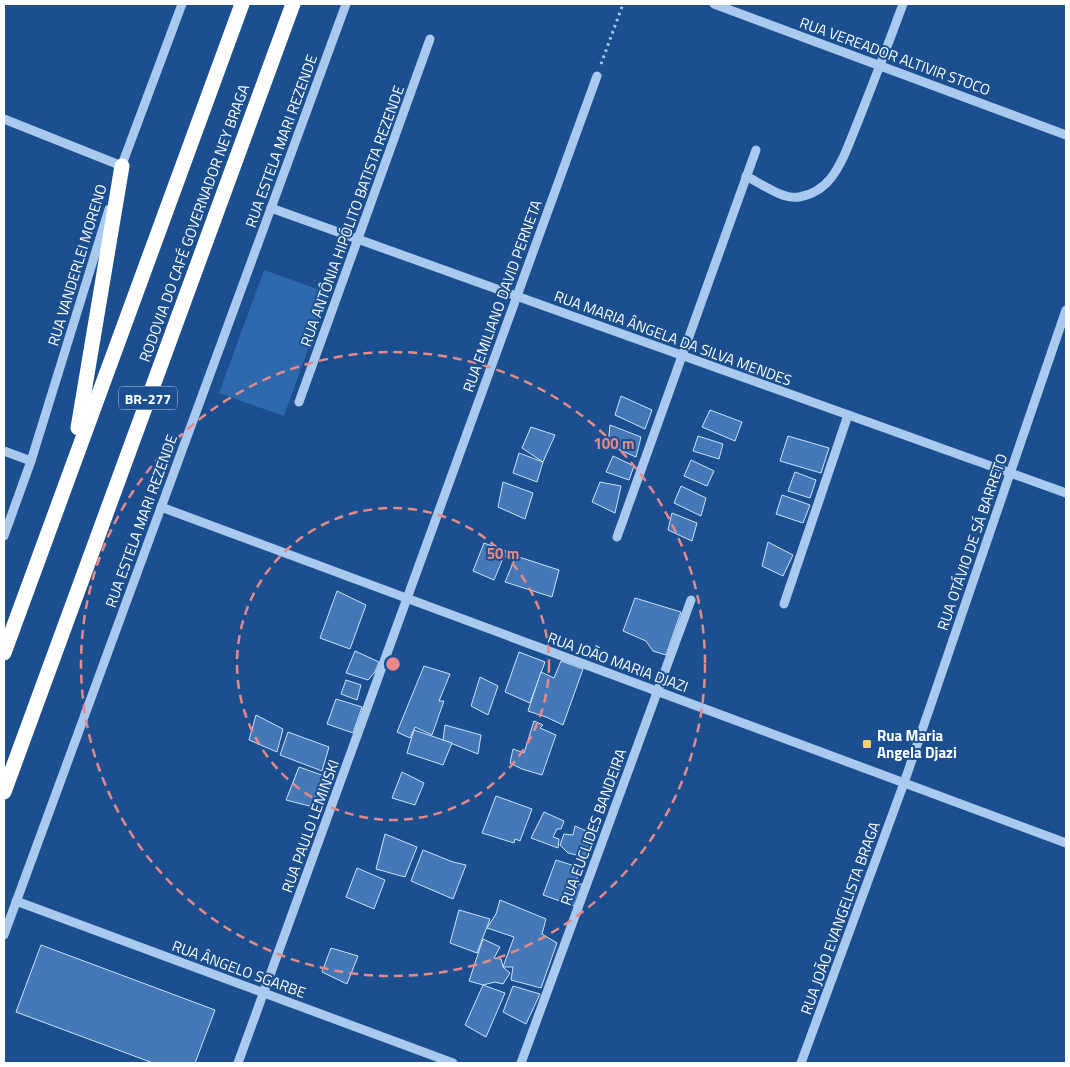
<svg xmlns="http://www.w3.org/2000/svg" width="1070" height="1067" font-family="'Titillium Web',sans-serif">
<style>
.green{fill:#2e69ad}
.building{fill:#4478b7;stroke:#cfe3fa}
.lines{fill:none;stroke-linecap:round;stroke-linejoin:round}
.path{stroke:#a9c9ee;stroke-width:3;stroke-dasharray:2.5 4;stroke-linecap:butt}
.minor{stroke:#a9c9ee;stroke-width:9}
.highway{stroke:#fff;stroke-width:15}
.ring{fill:none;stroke:#e88989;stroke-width:2.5;stroke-dasharray:9 6}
.poi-dot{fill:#ffd166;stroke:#1b4f8f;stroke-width:2}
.labels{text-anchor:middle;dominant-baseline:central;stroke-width:4;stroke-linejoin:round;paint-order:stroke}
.shield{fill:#1b4f8f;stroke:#bbcadd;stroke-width:1}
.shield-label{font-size:14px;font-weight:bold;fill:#fff}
.street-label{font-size:15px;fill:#fff;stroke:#1b4f8f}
.poi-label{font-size:15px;font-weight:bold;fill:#fff;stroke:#1b4f8f;text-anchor:start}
.centre{fill:#e88989;stroke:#1b4f8f;stroke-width:2.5}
.ring-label{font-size:15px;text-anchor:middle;font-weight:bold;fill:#e88989;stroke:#1b4f8f;stroke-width:4;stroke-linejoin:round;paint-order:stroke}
</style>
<rect width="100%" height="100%" fill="#1b4f8f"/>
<path class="green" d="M264,270L328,293L284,416L219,393Z"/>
<g class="building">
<path d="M621,396L652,410L645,429L615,415Z"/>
<path d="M710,410L742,422L735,441L702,427Z"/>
<path d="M610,425L641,437L636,457L608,445Z"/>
<path d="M531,427L555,435L543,462L522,448Z"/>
<path d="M698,436L723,444L719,459L693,451Z"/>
<path d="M788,436L829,448L821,473L780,461Z"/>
<path d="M519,453L543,462L537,482L513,473Z"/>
<path d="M613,456L634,466L629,480L606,472Z"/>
<path d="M691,460L714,471L707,486L684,476Z"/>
<path d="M795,472L816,480L810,498L788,491Z"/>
<path d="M503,482L533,493L525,519L498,507Z"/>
<path d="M600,482L621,486L615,513L592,502Z"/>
<path d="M681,486L706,498L701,516L674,503Z"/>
<path d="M782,495L810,505L803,523L776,514Z"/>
<path d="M672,513L697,523L692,541L668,530Z"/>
<path d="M768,542L793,555L783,576L762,566Z"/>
<path d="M484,543L506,551L494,580L473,571Z"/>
<path d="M516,556L559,570L552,597L505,582Z"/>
<path d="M337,591L366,605L350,649L320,638Z"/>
<path d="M635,598L681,612L666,655L653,651L646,641L623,631Z"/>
<path d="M355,651L379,662L375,672L368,680L346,673Z"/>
<path d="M519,652L545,662L530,703L505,692Z"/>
<path d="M561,661L583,669L563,725L546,717L528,711L541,672L554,678Z"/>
<path d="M424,666L450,674L439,701H444L432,735L415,727L410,738L397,732Z"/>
<path d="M480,677L498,686L488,715L471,706Z"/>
<path d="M346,680L361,685L357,700L341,694Z"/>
<path d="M336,699L362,707L353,733L327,724Z"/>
<path d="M256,715L283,729L277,752L249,740Z"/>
<path d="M534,721L543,725L540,728L556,735L542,775L522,769L510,763L513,749L524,753Z"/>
<path d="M445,725L481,735L478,754L443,740Z"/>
<path d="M414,730L452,743L443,765L407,753Z"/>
<path d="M288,732L329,747L322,771L280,755Z"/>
<path d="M299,767L330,778L321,809L286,800Z"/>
<path d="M402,772L424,783L415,805L392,798Z"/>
<path d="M496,796L532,809L520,841L515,839L514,843L482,833Z"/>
<path d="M544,812L564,821L561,829H557L553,837L559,839L558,848L531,838Z"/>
<path d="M575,826L595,835L585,857L568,853L560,845L564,834L573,835Z"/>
<path d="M385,834L417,847L405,877L376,869Z"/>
<path d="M423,850L453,862L466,865L453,899L411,881Z"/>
<path d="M556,860L581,868L575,883L586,885L574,906L543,895Z"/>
<path d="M357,868L385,880L374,909L346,897Z"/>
<path d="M500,900L546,919L542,934L557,943L541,988L511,980L513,967H503L514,937L487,928L496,914Z"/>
<path d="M459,910L490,919L477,953L450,943Z"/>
<path d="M483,939L500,947L494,958L501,959L503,967L510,973L503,984L495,982L483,985L469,981Z"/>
<path d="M41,945L215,1010L195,1063H153L16,1012Z"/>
<path d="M331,948L358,956L347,984L322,972Z"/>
<path d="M483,985L505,993L486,1037L465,1025Z"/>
<path d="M513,986L540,994L526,1024L503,1012Z"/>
</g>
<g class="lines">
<path class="path" d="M601,64L623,4"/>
<g class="minor">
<path d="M714,4L1066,135"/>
<path d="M4,119L122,166"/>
<path d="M120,170L182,4"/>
<path d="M746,176C760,183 783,200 799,197C811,195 823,188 831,178C844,161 851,138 859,119C874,81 889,42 903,4"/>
<path d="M271,208L1066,493"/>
<path d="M299,402L430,39"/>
<path d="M4,451L31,461"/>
<path d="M161,507L1066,843"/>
<path d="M4,536L31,461L109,209"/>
<path d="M617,537L756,150"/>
<path d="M784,604L848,415"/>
<path d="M16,901L453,1063"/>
<path d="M4,935L346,4"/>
<path d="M238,1063L597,76"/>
<path d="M521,1063L691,600"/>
<path d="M801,1063L904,783L1066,310"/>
</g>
<g class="highway">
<path d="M78,428L122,166"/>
<path d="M4,653L242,4"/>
<path d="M4,792L293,4"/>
</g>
</g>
<g class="ring">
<circle cx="393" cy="664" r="156"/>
<circle cx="393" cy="664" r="312"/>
</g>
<rect class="poi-dot" x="862" y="739" width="10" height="10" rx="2.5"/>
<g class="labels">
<rect class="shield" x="119" y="386.5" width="58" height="23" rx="4"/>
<g class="shield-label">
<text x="148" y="398">BR-277</text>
</g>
<g class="street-label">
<text transform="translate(895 56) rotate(20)">RUA VEREADOR ALTIVIR STOCO</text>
<text transform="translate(281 141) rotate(-70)">RUA ESTELA MARI REZENDE</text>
<text transform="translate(352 216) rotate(-70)">RUA ANTÔNIA HIPÓLITO BATISTA REZENDE</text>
<text transform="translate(194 223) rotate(-70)">RODOVIA DO CAFÉ GOVERNADOR NEY BRAGA</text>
<text transform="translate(77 265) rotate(-73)">RUA VANDERLEI MORENO</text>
<text transform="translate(502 296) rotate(-70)">RUA EMILIANO DAVID PERNETA</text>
<text transform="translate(673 338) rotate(20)">RUA MARIA ÂNGELA DA SILVA MENDES</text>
<text transform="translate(141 521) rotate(-70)">RUA ESTELA MARI REZENDE</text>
<text transform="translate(972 542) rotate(-71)">RUA OTÁVIO DE SÁ BARRETO</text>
<text transform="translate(618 662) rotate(20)">RUA JOÃO MARIA DJAZI</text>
<text transform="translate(310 826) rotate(-70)">RUA PAULO LEMINSKI</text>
<text transform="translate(593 827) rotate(-70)">RUA EUCLIDES BANDEIRA</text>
<text transform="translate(840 918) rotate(-70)">RUA JOÃO EVANGELISTA BRAGA</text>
<text transform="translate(239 969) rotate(20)">RUA ÂNGELO SGARBE</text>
</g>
<g class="poi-label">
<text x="877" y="735">Rua Maria<tspan x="877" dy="17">Angela Djazi</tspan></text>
</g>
</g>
<circle cx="393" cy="664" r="8" class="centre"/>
<g class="ring-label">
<text x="614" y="449">100 m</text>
<text x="503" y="559">50 m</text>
</g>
<rect width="1070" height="1067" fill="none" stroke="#ffffff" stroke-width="10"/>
</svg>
